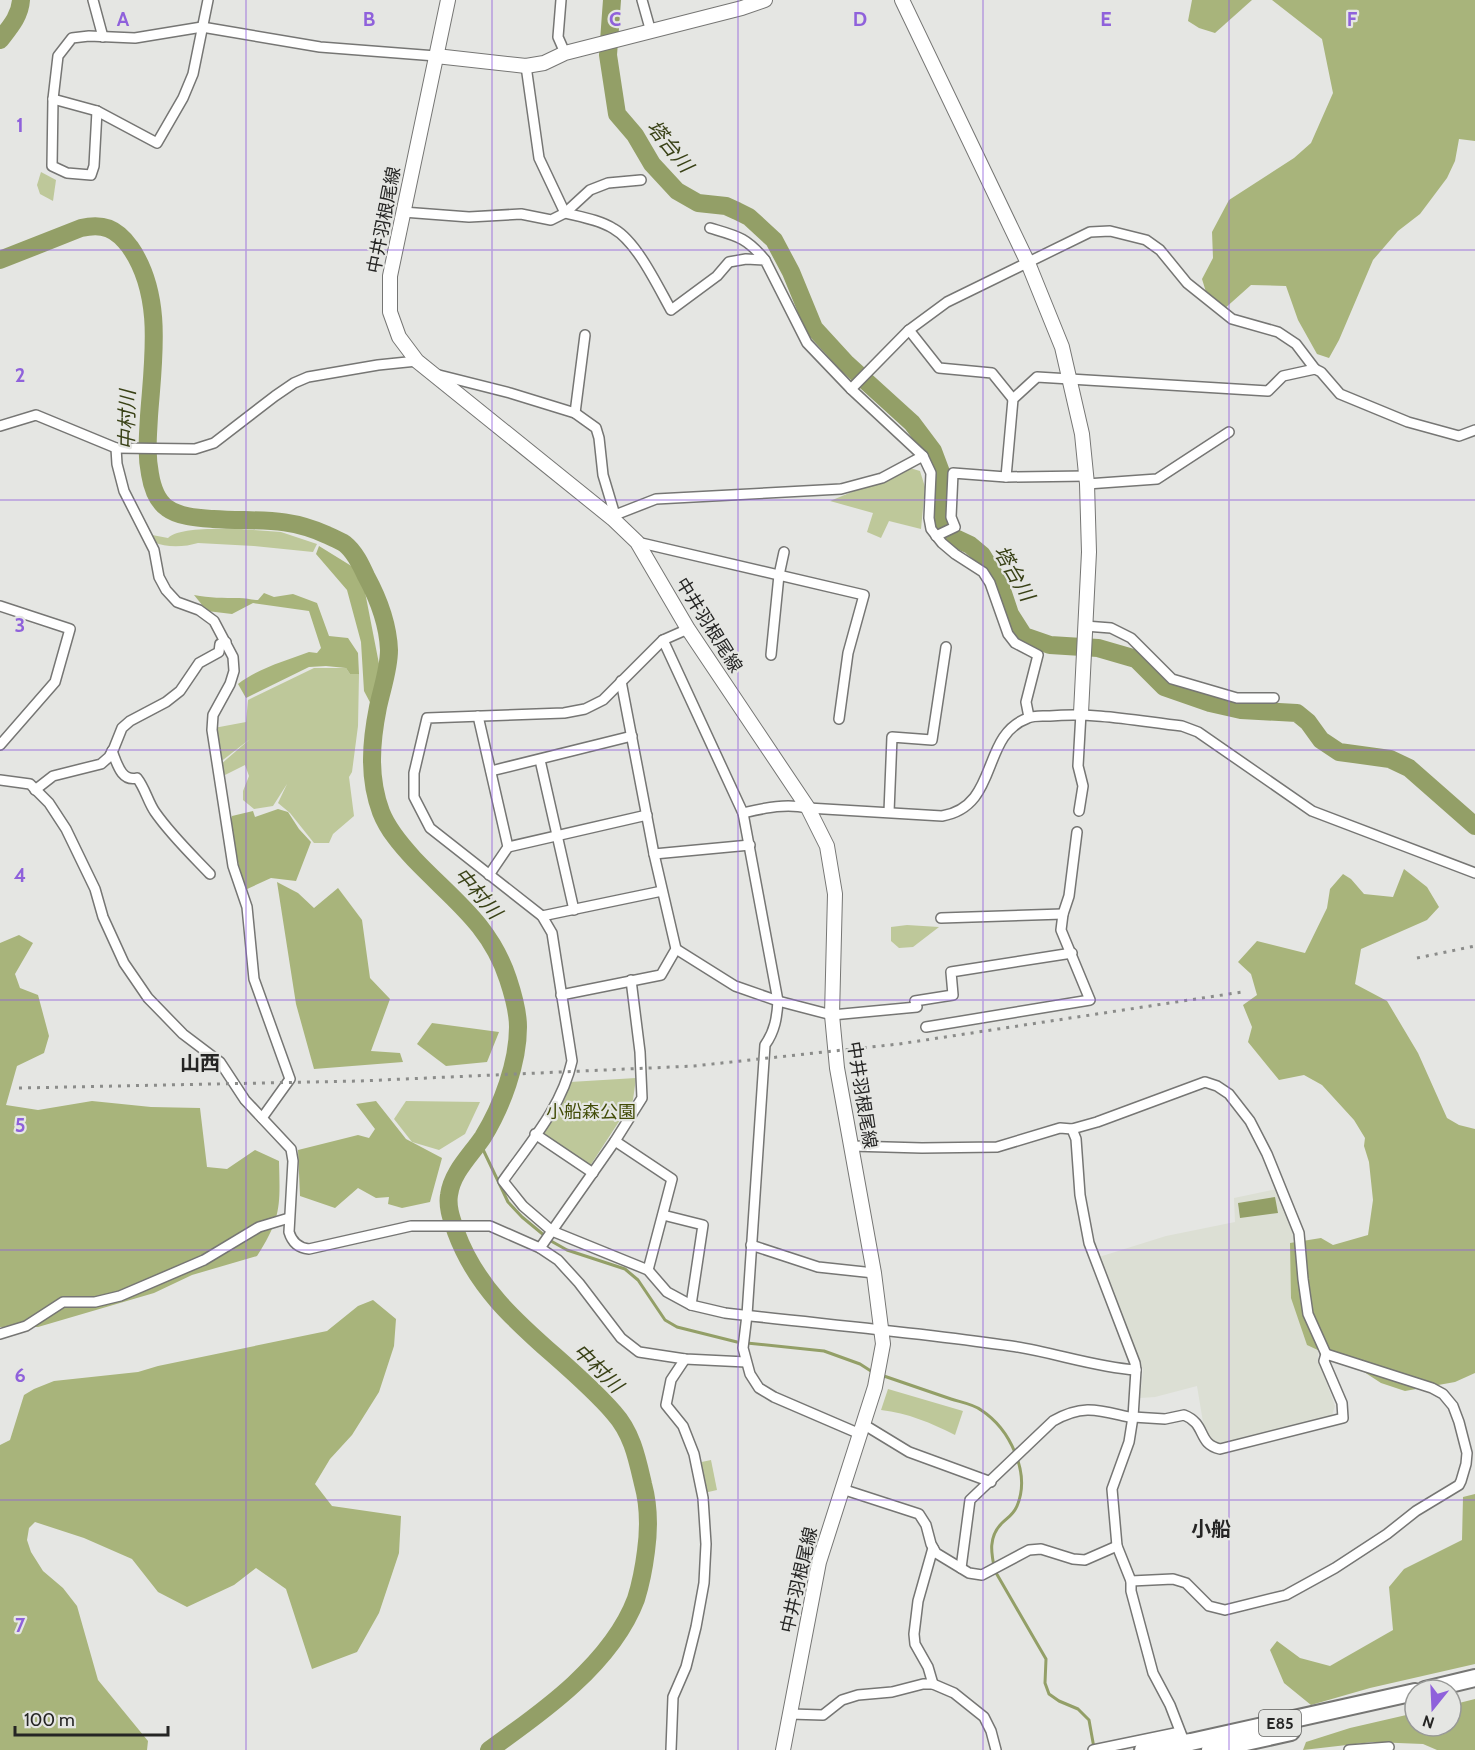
<svg xmlns="http://www.w3.org/2000/svg" width="1475" height="1750" font-family="Cabin,'Noto Sans JP',sans-serif">
<style>
.built{fill:#dcdfd4}
.green{fill:#bec89a}
.forest{fill:#a8b47b}
.water{fill:#939f67}
.lines{fill:none;stroke-linecap:round;stroke-linejoin:round}
.stream{stroke:#939f67;stroke-width:3}
.river{stroke:#939f67;stroke-width:18}
.street-casing{stroke:#767674;stroke-width:12}
.secondary-casing{stroke:#767674;stroke-width:16}
.highway-casing{stroke:#767674;stroke-width:20}
.street{stroke:#fff;stroke-width:9}
.secondary{stroke:#fff;stroke-width:14}
.highway{stroke:#fff;stroke-width:16}
.rail{stroke:#8b8c8a;stroke-width:3;stroke-dasharray:3 6;stroke-linecap:butt}
.grid{fill:none;stroke:#8f61db;stroke-width:1.5;stroke-opacity:0.55}
.labels{text-anchor:middle;dominant-baseline:central;stroke-width:4.5;stroke-linejoin:round;paint-order:stroke}
.shield{fill:#e5e6e3;stroke:#5f5f5d;stroke-width:1.5}
.shield-label{font-size:16px;font-weight:bold;fill:#252524}
.street-label{font-size:18px;fill:#252524;stroke:#e5e6e3}
.park-label{font-size:18px;fill:#424c08;stroke:#e5e6e3}
.water-label{font-size:20px;font-style:italic;fill:#394116;stroke:#e5e6e3}
.neighbourhood-label{font-size:20px;font-weight:bold;fill:#252524;stroke:#e5e6e3}
.grid-label{font-size:20px;text-anchor:middle;font-weight:bold;fill:#8f61db;stroke:#e5e6e3;stroke-width:4.5;stroke-linejoin:round;paint-order:stroke}
</style>
<rect width="100%" height="100%" fill="#e5e6e3"/>
<path class="built" d="M1277,1189L1293,1227L1319,1344L1318,1359L1335,1406L1332,1415L1327,1418L1222,1445L1209,1440L1204,1428L1197,1386L1155,1397L1140,1398L1143,1370L1120,1316L1118,1305L1099,1257L1166,1236L1235,1222L1234,1198Z"/>
<g class="green">
<path d="M41,172L56,180L53,201L40,194L37,185Z"/>
<path d="M910,468L920,471L925,487L921,529L889,521L881,538L867,532L873,513L830,501Z"/>
<path d="M241,529L281,532L317,544L313,552L254,546L198,543C185,547 166,548 154,542L152,535L168,538C179,527 225,529 241,529Z"/>
<path d="M314,668H346L350,674H359L358,726L352,772L349,777L354,816L333,834L329,843H314L290,813L278,803L287,784L273,806L254,809L243,800V791L249,776L245,765L225,775L220,765L250,739L219,763L214,728L246,722L248,700Z"/>
<path d="M907,925L939,927L913,947L899,948L891,941V927Z"/>
<path d="M636,1078L633,1100L590,1166L544,1134L565,1098L570,1082Z"/>
<path d="M406,1101L480,1102L465,1134L439,1150L412,1142L394,1119Z"/>
<path d="M888,1389L963,1411L955,1435C931,1423 908,1413 881,1410Z"/>
<path d="M711,1460L717,1490L704,1493L697,1463Z"/>
</g>
<g class="forest">
<path d="M1192,0H1252L1215,33L1199,28L1188,21Z"/>
<path d="M1272,0H1475V141L1459,139L1455,161L1447,178L1420,214L1398,231L1373,260L1339,340L1329,358L1317,354L1298,320L1286,286L1251,285L1223,310L1210,305L1202,279L1213,258L1212,232L1229,200L1294,158L1311,143L1333,93L1322,39Z"/>
<path d="M319,546L353,567L365,592L380,669L379,689L373,708L364,691L361,642L347,590L316,554Z"/>
<path d="M264,593L274,597L293,594L317,603L329,636L348,638L358,653L359,674H350L346,668L326,666L309,667L246,698L238,684C259,668 285,661 309,652L317,653L321,648L309,611L253,603L232,614L207,611L194,595C210,598 223,598 239,598C246,598 251,600 258,600Z"/>
<path d="M278,809L288,812L299,829L311,842L296,881L271,878L245,890L229,825L232,816L253,811L255,817Z"/>
<path d="M1404,869L1427,887L1439,907L1427,920L1361,949L1355,984L1387,1001L1418,1053L1447,1118L1459,1125L1475,1129V1373L1455,1382L1405,1391L1381,1383L1361,1370L1307,1345L1291,1298L1290,1243L1321,1238L1333,1245L1368,1235L1373,1200L1369,1162L1364,1146L1365,1138L1354,1120L1322,1085L1304,1075L1279,1080L1248,1042L1252,1027L1243,1005L1257,995L1251,974L1238,962L1257,941L1305,953L1327,908L1330,889L1343,874L1351,879L1364,894L1393,897Z"/>
<path d="M277,882L298,893L314,908L338,888L362,920L370,978L390,999L371,1051L400,1053L403,1062L314,1069L296,1004Z"/>
<path d="M19,935L33,943L15,974L20,988L38,995L49,1036L44,1053L17,1066L6,1105L38,1110L92,1101L151,1107L200,1108L207,1167L227,1169L255,1150L279,1161C280,1204 282,1217 257,1256L192,1275L154,1293L38,1327H0V943Z"/>
<path d="M432,1023L499,1032L487,1062L446,1066L417,1044Z"/>
<path d="M376,1101L406,1139L442,1158L430,1202L402,1208L388,1204L389,1197L376,1198L358,1188L335,1208L300,1196L298,1150L358,1135L369,1138L375,1129L356,1104Z"/>
<path d="M373,1300L396,1319L394,1346L379,1392L352,1435L330,1459L315,1484L332,1506L401,1516L399,1553L379,1613L357,1652L312,1669L286,1589L256,1568L234,1585L187,1607L158,1592L132,1559L84,1538L35,1522L29,1528L27,1540L31,1552L43,1571L63,1588L77,1606L98,1680L148,1741L147,1750H0V1445L10,1440L24,1395L34,1389L54,1381L138,1372L158,1366L327,1331L358,1306Z"/>
<path d="M1475,1494V1664L1370,1688L1311,1705L1284,1683L1270,1650L1277,1641L1300,1658L1330,1666L1393,1630L1389,1587L1404,1569L1462,1540L1463,1497Z"/>
<path d="M1475,1699V1750H1437L1423,1744L1373,1742L1303,1750L1306,1742L1350,1728L1415,1713V1726H1451V1705Z"/>
</g>
<path class="water" d="M1275,1197L1278,1213L1240,1218L1238,1203Z"/>
<g class="lines">
<g class="stream">
<path d="M479,1141L508,1202L522,1217L551,1241L567,1250L625,1269L638,1280L665,1320L677,1327L737,1342L824,1351L860,1364L874,1373"/>
<path d="M881,1375C904,1383 927,1391 951,1399C960,1402 973,1404 981,1410C1010,1429 1031,1473 1017,1506C1013,1515 1008,1517 1002,1523C988,1537 991,1553 995,1571L1046,1659L1045,1683L1049,1694L1059,1701L1078,1709L1089,1720L1094,1748"/>
</g>
<g class="river">
<path d="M612,0L608,55L617,114L635,135L652,164L677,191L698,203L726,206L737,211L749,217L774,240L791,272L814,328L847,364L912,423L933,451L942,475L941,522L953,537L970,545L982,555L1000,584L1010,614L1024,636L1050,645L1098,648L1136,659L1164,687L1210,703L1241,710L1297,713L1308,722L1321,740L1339,752L1390,759L1409,768L1475,826"/>
<path d="M0,40C10,27 20,16 21,0"/>
<path d="M0,260L81,228C103,223 116,228 130,247C164,296 153,360 149,416C148,436 146,454 150,474C152,486 157,501 167,508C179,517 199,518 213,519C257,522 285,516 327,535C333,538 339,540 345,544C355,552 361,565 366,576C378,598 388,624 389,650C389,669 382,688 378,707C371,742 368,777 381,812C388,830 401,845 414,859C452,899 490,924 508,979C513,994 518,1011 518,1027C518,1063 502,1106 483,1137C471,1155 452,1172 449,1195C447,1208 452,1220 456,1232C486,1314 560,1351 614,1413C632,1433 637,1458 643,1484C649,1506 649,1529 646,1551C644,1567 641,1583 636,1599C612,1663 543,1712 489,1750"/>
</g>
<defs>
<g id="street">
<path d="M93,0L103,37"/>
<path d="M561,0L558,37L565,53"/>
<path d="M642,0L651,32"/>
<path d="M526,66L539,158L565,213C581,217 600,220 614,229C637,242 658,287 671,310L717,276L729,262L746,259L765,260L807,343L851,389L923,456L931,473L929,518L931,529L942,543L955,554L983,572L990,583L1008,634L1015,643L1038,655L1026,702L1029,717"/>
<path d="M53,99L97,111L157,143L183,98L193,74L208,0"/>
<path d="M97,111L94,166L91,175L67,173L52,166L53,99L58,56L72,38L89,36L135,38L202,27L320,47L436,56"/>
<path d="M403,212L469,217L521,214L551,220L565,213L590,190L608,183L641,180"/>
<path d="M710,228C737,236 746,237 765,260"/>
<path d="M909,330L939,368L992,373L1013,399"/>
<path d="M439,375L510,393L575,413L596,428L599,438L603,475L615,515L613,519"/>
<path d="M851,389L909,330L947,302L1090,232L1110,231L1146,240L1160,250L1187,283L1232,319L1278,332L1296,344L1315,369"/>
<path d="M575,413L585,335"/>
<path d="M0,426L36,415L116,448L195,449L214,443L275,396L294,383L308,377L378,365L417,361"/>
<path d="M116,448L117,464L124,491L154,550L159,577L166,590L177,602L199,610L214,621L233,657L234,671L230,684L213,715L212,730L233,866L247,907L254,979L290,1079L262,1118"/>
<path d="M1006,477L1013,399L1037,377L1268,391L1283,376L1315,369L1321,372L1340,394L1408,422L1459,436L1475,430"/>
<path d="M1087,484L1157,479L1229,432"/>
<path d="M615,515L656,499L841,489L882,478L923,456"/>
<path d="M936,536L955,527L951,517L953,473L1006,477L1087,476"/>
<path d="M637,542L864,595L848,653L839,719"/>
<path d="M0,606L70,629L55,682L0,745"/>
<path d="M1085,626L1111,628L1131,638L1172,679L1237,698H1274"/>
<path d="M688,629L663,640L603,700L585,709L564,713L427,718L414,773V797L430,828L542,916L552,933L572,1061C562,1107 529,1144 503,1181L523,1206L552,1231L648,1270L667,1292L691,1305L725,1313C820,1324 916,1332 1011,1346C1053,1352 1094,1367 1136,1370"/>
<path d="M663,640L743,813L778,1001C777,1017 775,1031 765,1045L747,1315L743,1348L750,1374L759,1388L774,1397L860,1434"/>
<path d="M771,655L779,575L784,552"/>
<path d="M478,716L508,847L489,875"/>
<path d="M112,751C117,763 121,782 137,778C145,788 148,802 155,812C171,835 191,854 210,874"/>
<path d="M540,760L574,910"/>
<path d="M491,771L632,736"/>
<path d="M0,780L30,784L49,803L66,829L95,889L103,917L124,963L135,979L148,998L183,1034L220,1062L245,1100L291,1149L293,1161L289,1232C292,1242 298,1248 309,1249L411,1226H490L540,1248L558,1260L579,1283L621,1338L639,1352L685,1359L746,1362"/>
<path d="M35,790L53,776L101,764L109,757L114,748L122,728L130,721L166,702L180,691L199,663L219,652L220,644L226,642"/>
<path d="M1079,811L1083,786L1078,766L1081,713"/>
<path d="M889,812L892,737L932,740L946,647"/>
<path d="M743,813C765,808 785,803 808,808L942,816C1000,806 980,735 1028,718C1034,715 1043,716 1050,716C1095,712 1138,721 1182,726L1198,732L1312,811L1475,873"/>
<path d="M508,847L647,815"/>
<path d="M654,854L750,845"/>
<path d="M542,916L662,891"/>
<path d="M941,918L1063,914"/>
<path d="M676,949L735,986L778,1001L832,1015L917,1007"/>
<path d="M561,995L661,975L676,949L654,854L621,681"/>
<path d="M915,1001L953,995L951,972L1072,953"/>
<path d="M926,1027L1090,1000L1061,930L1063,914L1069,896L1077,832"/>
<path d="M1072,1129L1076,1139L1080,1195L1089,1243L1135,1363L1136,1370L1133,1417L1129,1442L1112,1489L1117,1546L1131,1581V1591L1153,1673L1170,1705L1182,1736"/>
<path d="M535,1134L593,1173"/>
<path d="M615,1141L672,1179L648,1270"/>
<path d="M851,1146L922,1148L997,1147L1060,1128L1072,1129L1097,1122L1205,1082L1217,1086L1229,1094L1250,1121L1267,1154L1299,1233L1303,1279L1308,1314L1326,1354"/>
<path d="M663,1215L703,1225L691,1305"/>
<path d="M751,1245L818,1267L874,1273"/>
<path d="M540,1248L615,1141L642,1098L640,1052L631,980"/>
<path d="M0,1334L26,1326L63,1302H95L120,1296L204,1260L259,1227L289,1218"/>
<path d="M863,1424L909,1452L991,1482"/>
<path d="M842,1489L919,1514L926,1525L931,1544L936,1553L969,1573L982,1575L1029,1550L1041,1549L1073,1559L1085,1560L1117,1546"/>
<path d="M961,1568L970,1500L1053,1421C1085,1403 1100,1411 1133,1418"/>
<path d="M1131,1581L1173,1579L1186,1583L1209,1606L1225,1610L1286,1595L1335,1568L1387,1534L1416,1511L1459,1485L1461,1481L1466,1464L1467,1453L1459,1422L1453,1406L1443,1394L1432,1388L1326,1354L1324,1361L1342,1403L1343,1418L1220,1449C1197,1444 1207,1424 1184,1415L1165,1419L1133,1417"/>
<path d="M933,1684L928,1667L915,1644L914,1634L918,1601L933,1548"/>
<path d="M790,1714L823,1715L842,1700L858,1695L892,1692L923,1684H933L954,1693L984,1717L991,1731L996,1750"/>
<path d="M671,1750L673,1697L686,1667L696,1627L704,1583L706,1544L703,1498L694,1454L683,1426L666,1405L671,1380L685,1359"/>
<path d="M1093,1750L1180,1732"/>
<path d="M1349,1750L1389,1747"/>
</g>
<g id="secondary">
<path d="M448,0L390,276V312L399,337L417,361L613,519L637,542L688,629L808,808L827,846L835,894L832,1015L837,1068L874,1273L883,1344L875,1387L819,1562L783,1750"/>
<path d="M902,0L1028,263L1062,347L1082,434L1087,484L1089,552L1081,713"/>
<path d="M436,56L526,66L544,63L565,53L742,8L765,0"/>
</g>
<g id="highway">
<path d="M1425,1690L1475,1678"/>
<path d="M1143,1750L1191,1742L1415,1692"/>
<path d="M1210,1750L1291,1732"/>
</g>
</defs>
<use href="#street" class="street-casing"/>
<use href="#secondary" class="secondary-casing"/>
<use href="#highway" class="highway-casing"/>
<use href="#street" class="street"/>
<use href="#secondary" class="secondary"/>
<use href="#highway" class="highway"/>
<g class="rail">
<path d="M1417,958L1475,946"/>
<path d="M19,1088L360,1081L694,1066L899,1044L1242,992"/>
</g>
</g>
<path class="grid" d="M246,0V1750M492,0V1750M738,0V1750M983,0V1750M1229,0V1750M0,250H1475M0,500H1475M0,750H1475M0,1000H1475M0,1250H1475M0,1500H1475"/>
<g class="labels">
<rect class="shield" x="1259" y="1710" width="42" height="26" rx="4.5"/>
<g class="shield-label">
<text x="1280" y="1723">E85</text>
</g>
<g class="street-label">
<text transform="translate(384 220) rotate(-79)">中井羽根尾線</text>
<text transform="translate(709 625) rotate(58)">中井羽根尾線</text>
<text transform="translate(862 1095) rotate(81)">中井羽根尾線</text>
<text transform="translate(799 1580) rotate(-77)">中井羽根尾線</text>
</g>
<g class="park-label">
<text x="591" y="1112">小船森公園</text>
</g>
<g class="water-label">
<text transform="translate(670 146) rotate(51)">塔台川</text>
<text transform="translate(127 420) rotate(-89)">中村川</text>
<text transform="translate(1014 573) rotate(60)">塔台川</text>
<text transform="translate(478 893) rotate(49)">中村川</text>
<text transform="translate(598 1368) rotate(44)">中村川</text>
</g>
<g class="neighbourhood-label">
<text x="200" y="1063">山西</text>
<text x="1211" y="1529">小船</text>
</g>
</g>
<g class="grid-label">
<text x="123" y="26">A</text>
<text x="369" y="26">B</text>
<text x="615" y="26">C</text>
<text x="860" y="26">D</text>
<text x="1106" y="26">E</text>
<text x="1352" y="26">F</text>
<text x="20" y="132">1</text>
<text x="20" y="382">2</text>
<text x="20" y="632">3</text>
<text x="20" y="882">4</text>
<text x="20" y="1132">5</text>
<text x="20" y="1382">6</text>
<text x="20" y="1632">7</text>
</g>
<g transform="translate(1433 1708) rotate(198)"><circle r="28" fill="#e5e6e3" stroke="#989997" stroke-width="1.5"/>
<path d="M0-4.5L10 22L0 15L-10 22Z" fill="#8f61db"/>
<text y="-9" font-size="16" font-weight="bold" text-anchor="middle" fill="#252524">N</text>
</g>
<path d="M15 1726v9h153v-9" fill="none" stroke="#252524" stroke-width="3"/>
<text x="24" y="1726" font-size="18" fill="#252524" stroke="#e5e6e3" stroke-width="4.5" paint-order="stroke">100 m</text>
</svg>
